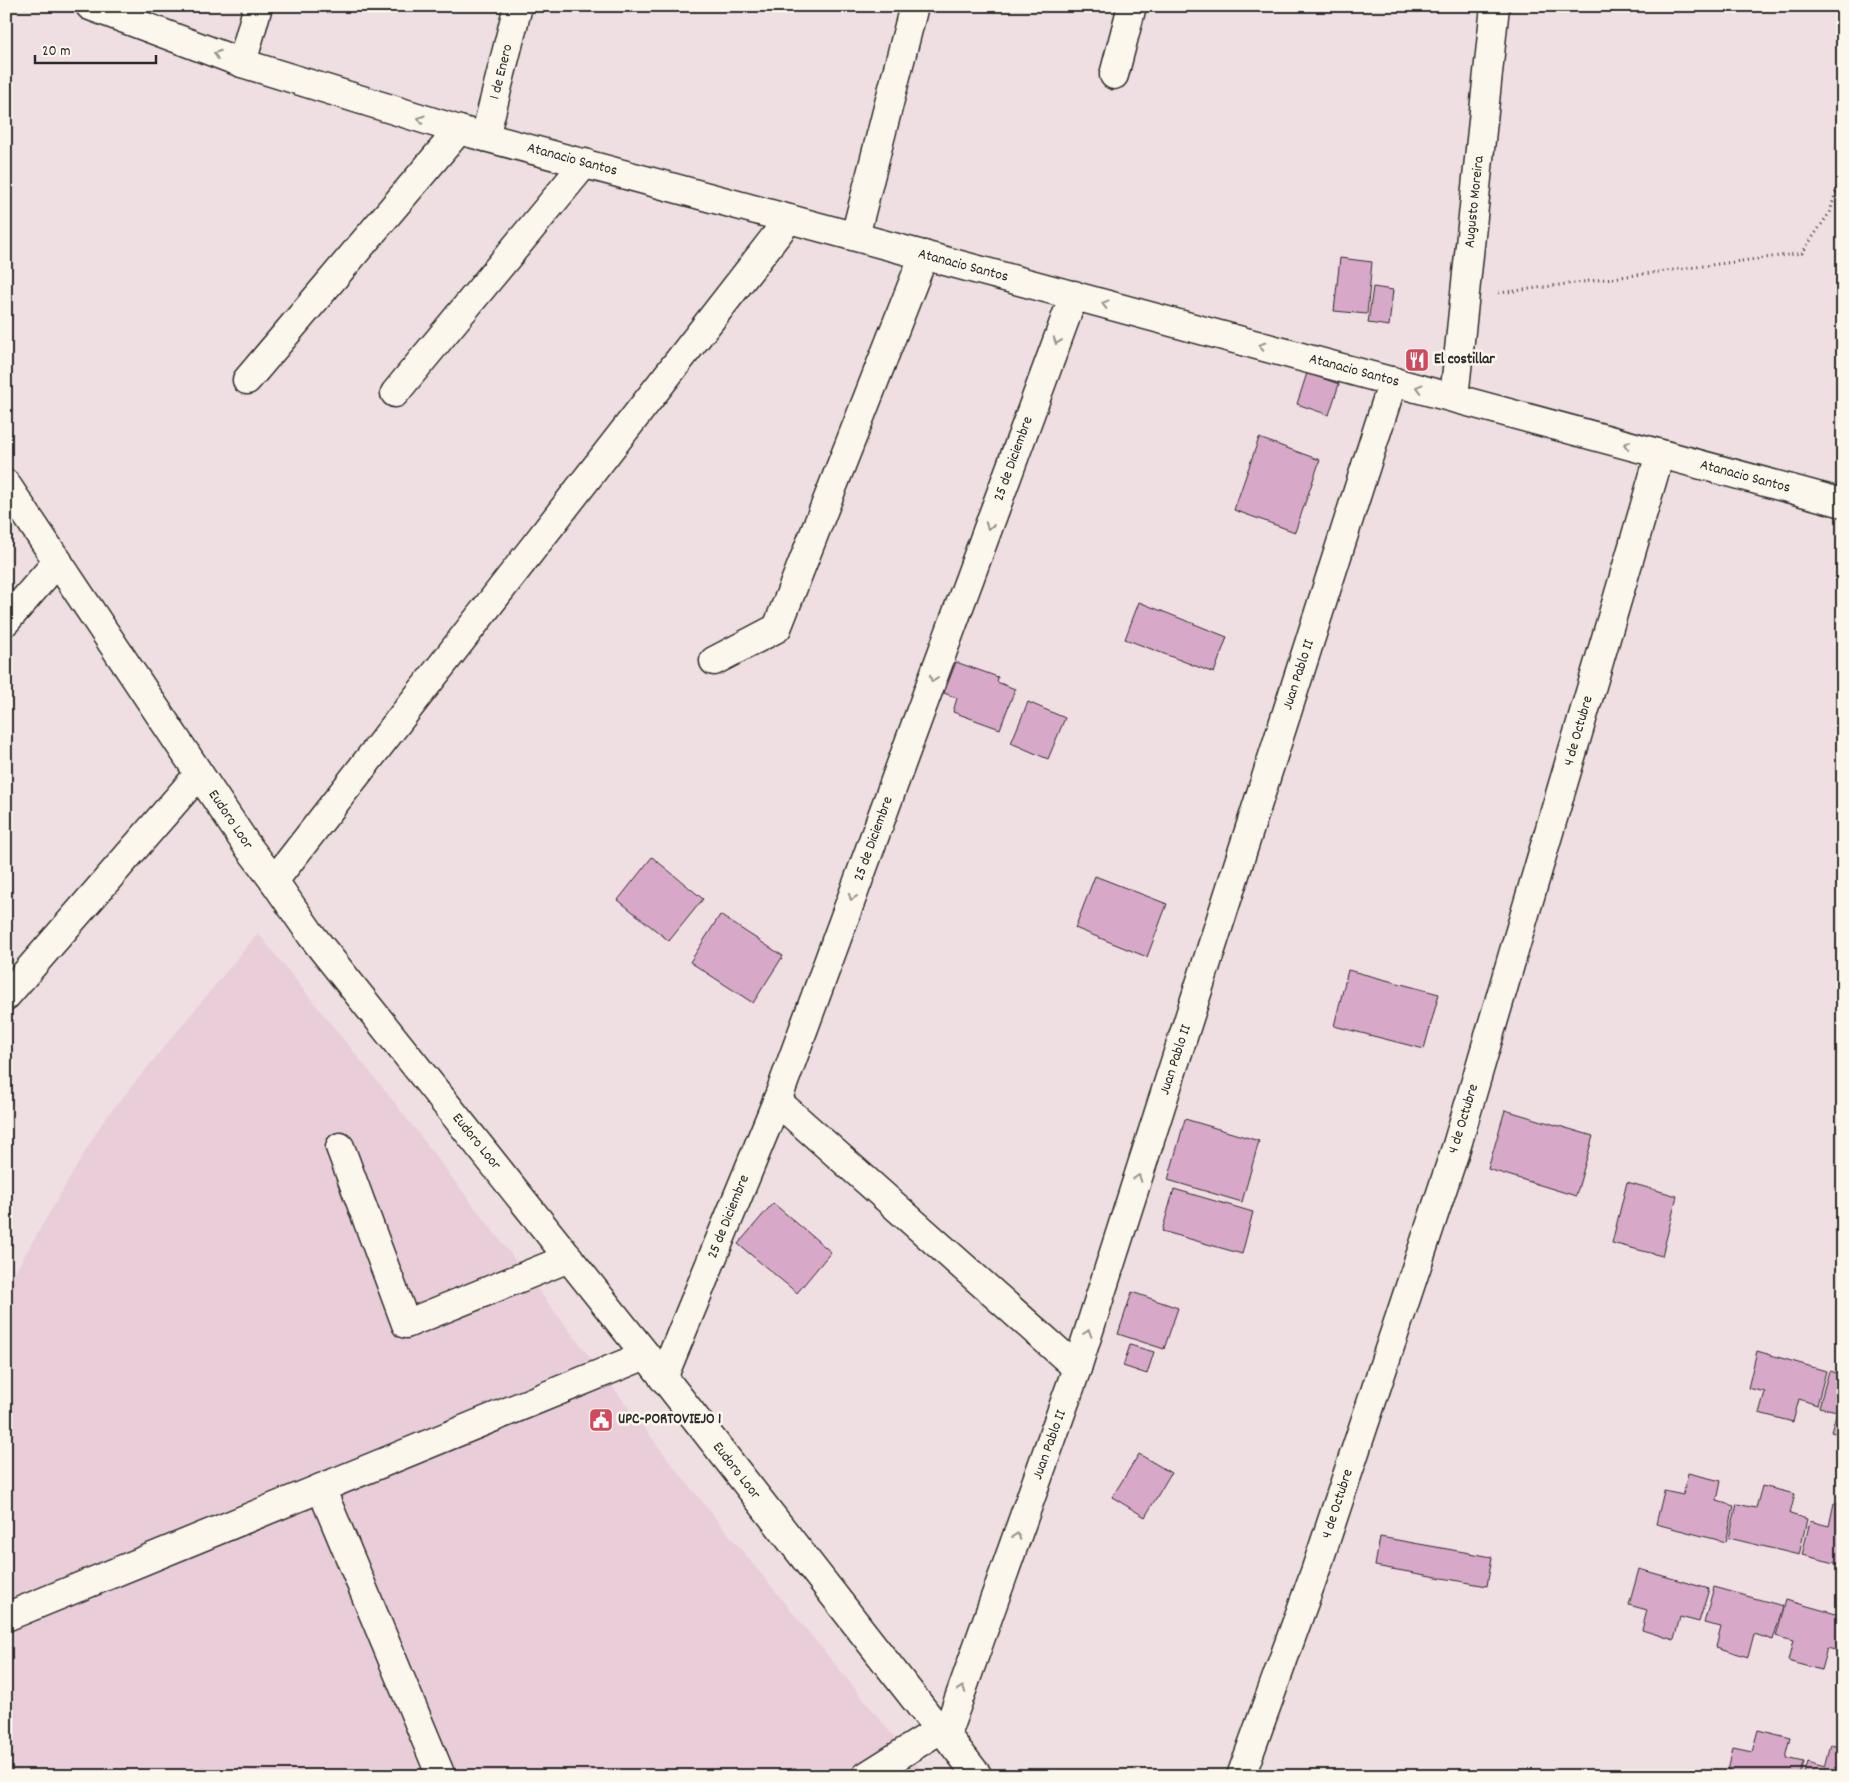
<svg xmlns="http://www.w3.org/2000/svg" width="1849" height="1782" font-family="Dekko,sans-serif">
<style>
.built{fill:#e9ceda}
.building{fill:#d8a8c9;stroke:#2b2b2b}
.lines{fill:none;stroke-linecap:round;stroke-linejoin:round}
.minor-casing{stroke:#2b2b2b;stroke-width:31}
.path{stroke:#2b2b2b;stroke-width:3;stroke-dasharray:1 4;stroke-linecap:butt}
.minor{stroke:#fbf7ec;stroke-width:28}
.oneway{stroke:#93918c}
.labels{text-anchor:middle;dominant-baseline:central;stroke-width:5;stroke-linejoin:round;paint-order:stroke}
.street-label{font-size:15px;fill:#2b2b2b;stroke:#fbf7ec}
.poi-label{font-size:15px;font-weight:bold;fill:#2b2b2b;stroke:#fbf7ec;text-anchor:start}
</style>
<rect width="100%" height="100%" fill="#f0dfe2"/>
<filter id="ink" filterUnits="userSpaceOnUse"><feTurbulence type="fractalNoise" baseFrequency=".02" numOctaves="2"/><feDisplacementMap in="SourceGraphic" scale="10" xChannelSelector="R" yChannelSelector="G"/><feConvolveMatrix kernelMatrix="1 2 1 2 8 2 1 2 1" color-interpolation-filters="sRGB"/></filter>
<g filter="url(#ink)">
<path class="built" d="M258,933L395,1103L678,1472L923,1772L917,1776H6V1287L103,1121Z"/>
<g class="building">
<path d="M1340,258L1372,262L1367,314L1334,311Z"/>
<path d="M1373,287L1393,290L1389,326L1368,323Z"/>
<path d="M1307,373L1339,384L1329,415L1297,404Z"/>
<path d="M1259,438L1320,460L1295,532L1234,510Z"/>
<path d="M1139,602L1227,637L1214,673L1125,639Z"/>
<path d="M956,662L998,677L997,682L1015,689L1000,729L953,712L957,698L944,693Z"/>
<path d="M1028,702L1065,718L1048,759L1011,743Z"/>
<path d="M652,857L703,899L669,941L618,900Z"/>
<path d="M1095,876L1167,904L1147,957L1075,928Z"/>
<path d="M720,915L783,956L753,1003L690,962Z"/>
<path d="M1348,970L1439,994L1424,1049L1334,1026Z"/>
<path d="M1505,1110L1593,1136L1576,1196L1488,1169Z"/>
<path d="M1185,1119L1259,1141L1242,1202L1168,1180Z"/>
<path d="M1627,1182L1677,1196L1662,1256L1612,1243Z"/>
<path d="M1174,1189L1253,1212L1242,1254L1162,1231Z"/>
<path d="M773,1203L831,1252L797,1293L738,1244Z"/>
<path d="M1132,1292L1178,1308L1164,1349L1118,1334Z"/>
<path d="M1130,1345L1154,1352L1147,1374L1123,1366Z"/>
<path d="M1757,1351L1826,1371L1817,1405L1799,1399L1793,1422L1759,1413L1765,1392L1748,1388Z"/>
<path d="M1829,1371L1843,1375V1435L1831,1432L1837,1411L1819,1407Z"/>
<path d="M1139,1454L1171,1473L1145,1517L1112,1497Z"/>
<path d="M1688,1473L1721,1481L1717,1501L1734,1506L1726,1542L1656,1524L1664,1491L1683,1495Z"/>
<path d="M1762,1486L1795,1494L1790,1514L1807,1519L1799,1555L1729,1538L1737,1504L1756,1508Z"/>
<path d="M1834,1503L1843,1505V1565L1802,1555L1810,1521L1829,1526Z"/>
<path d="M1380,1537L1492,1557L1487,1586L1375,1566Z"/>
<path d="M1639,1569L1709,1589L1699,1622L1680,1617L1674,1640L1642,1630L1647,1610L1629,1605Z"/>
<path d="M1714,1587L1783,1606L1773,1640L1754,1634L1748,1657L1716,1647L1721,1627L1704,1623Z"/>
<path d="M1786,1600L1843,1616V1652L1827,1648L1821,1670L1788,1661L1793,1641L1776,1636Z"/>
<path d="M1758,1730L1791,1738L1786,1758L1803,1762L1800,1776H1727L1733,1748L1752,1752Z"/>
<path d="M1831,1744L1843,1747V1776H1803L1807,1762L1825,1767Z"/>
</g>
<g class="lines">
<defs>
<g id="minor">
<path d="M90,6L242,63L459,130L1843,503"/>
<path d="M242,63L258,6"/>
<path d="M1114,75L1132,6"/>
<path d="M485,137L518,6"/>
<path d="M855,236L914,6"/>
<path d="M247,380L459,130"/>
<path d="M395,393L585,163"/>
<path d="M1454,398L1495,6"/>
<path d="M6,484L246,844L274,881L312,936L646,1355L939,1730L946,1735L978,1776"/>
<path d="M6,621L58,561"/>
<path d="M714,661L777,628L924,255"/>
<path d="M274,881L789,219"/>
<path d="M6,996L199,774"/>
<path d="M777,1101L1077,1368"/>
<path d="M340,1147L406,1324L569,1258"/>
<path d="M663,1378L777,1101L1074,295"/>
<path d="M321,1488L441,1776"/>
<path d="M6,1617L646,1355"/>
<path d="M946,1735L1077,1368L1393,381"/>
<path d="M866,1776L939,1730"/>
<path d="M1241,1776L1316,1569L1457,1145L1660,454"/>
</g>
</defs>
<use href="#minor" class="minor-casing"/>
<path class="path" d="M1499,293L1802,253L1830,212L1843,167"/>
<use href="#minor" class="minor"/>
</g>
<defs><path id="oneway-chevron" d="M-2-3.5L2.5 0L-2 3.5" fill="none" stroke-width="1.6" stroke-linecap="round" stroke-linejoin="round" transform="scale(1.25)"/></defs>
<g class="oneway">
<use href="#oneway-chevron" transform="translate(217 54) rotate(-160)"/>
<use href="#oneway-chevron" transform="translate(421 119) rotate(-164)"/>
<use href="#oneway-chevron" transform="translate(1105 304) rotate(-165)"/>
<use href="#oneway-chevron" transform="translate(1057 341) rotate(110)"/>
<use href="#oneway-chevron" transform="translate(1262 346) rotate(-165)"/>
<use href="#oneway-chevron" transform="translate(1419 388) rotate(-165)"/>
<use href="#oneway-chevron" transform="translate(1627 445) rotate(-165)"/>
<use href="#oneway-chevron" transform="translate(989 526) rotate(110)"/>
<use href="#oneway-chevron" transform="translate(933 679) rotate(110)"/>
<use href="#oneway-chevron" transform="translate(852 897) rotate(110)"/>
<use href="#oneway-chevron" transform="translate(1138 1178) rotate(-72)"/>
<use href="#oneway-chevron" transform="translate(1088 1333) rotate(-72)"/>
<use href="#oneway-chevron" transform="translate(1017 1536) rotate(-70)"/>
<use href="#oneway-chevron" transform="translate(962 1689) rotate(-70)"/>
</g>
</g>
<defs>
<symbol id="restaurant-square" viewBox="-11 -11 22 22"><rect x="-9" y="-9" width="18" height="18" rx="4" fill="#d1495b" stroke="#fbf7ec"/><path d="M-5-6h1v4h1v-4h1v4h1v-4h1v5L-1.5 .5V6h-2V.5L-5-1ZM5-6V6H3V1.5H1.5Q1.5-4 5-6Z" fill="#fff"/></symbol>
<symbol id="civic-square" viewBox="-11 -11 22 22"><rect x="-9" y="-9" width="18" height="18" rx="4" fill="#d1495b" stroke="#fbf7ec"/><path d="M-.6-6.5H3V-4.5H.6V-3L4-1V1h2V6H-6V1h2V-1L-.6-3ZM-1.2 2.5V6h2.4V2.5Z" fill="#fff"/></symbol>
</defs>
<g fill-rule="evenodd">
<use href="#restaurant-square" x="1403" y="346" width="28" height="28"/>
<use href="#civic-square" x="587" y="1406" width="28" height="28"/>
</g>
<g class="labels">
<g class="street-label">
<text transform="translate(502 72) rotate(-76)">1 de Enero</text>
<text transform="translate(572 160) rotate(15)">Atanacio Santos</text>
<text transform="translate(1475 202) rotate(-84)">Augusto Moreira</text>
<text transform="translate(963 266) rotate(15)">Atanacio Santos</text>
<text transform="translate(1354 371) rotate(15)">Atanacio Santos</text>
<text transform="translate(1014 459) rotate(-70)">25 de Diciembre</text>
<text transform="translate(1745 477) rotate(15)">Atanacio Santos</text>
<text transform="translate(1299 675) rotate(-72)">Juan Pablo II</text>
<text transform="translate(1579 731) rotate(-74)">4 de Octubre</text>
<text transform="translate(230 820) rotate(56)">Eudoro Loor</text>
<text transform="translate(874 839) rotate(-70)">25 de Diciembre</text>
<text transform="translate(1176 1060) rotate(-72)">Juan Pablo II</text>
<text transform="translate(1464 1119) rotate(-73)">4 de Octubre</text>
<text transform="translate(476 1142) rotate(51)">Eudoro Loor</text>
<text transform="translate(729 1217) rotate(-68)">25 de Diciembre</text>
<text transform="translate(1050 1445) rotate(-70)">Juan Pablo II</text>
<text transform="translate(736 1471) rotate(52)">Eudoro Loor</text>
<text transform="translate(1338 1504) rotate(-72)">4 de Octubre</text>
</g>
<g class="poi-label">
<text x="1434" y="360">El costillar</text>
<text x="618" y="1420">UPC-PORTOVIEJO 1</text>
</g>
</g>
<rect width="1849" height="1782" fill="none" stroke="#fbf7ec" stroke-width="25"/>
<rect x="12" y="12" width="1824" height="1757" fill="none" stroke="#2b2b2b" stroke-width="2" filter="url(#ink)"/>
<path d="M35 55v8h121v-8" fill="none" stroke="#2b2b2b" stroke-width="2.5"/>
<text x="42" y="55" font-size="15" fill="#2b2b2b" stroke="#fbf7ec" stroke-width="4" paint-order="stroke">20 m</text>
</svg>
